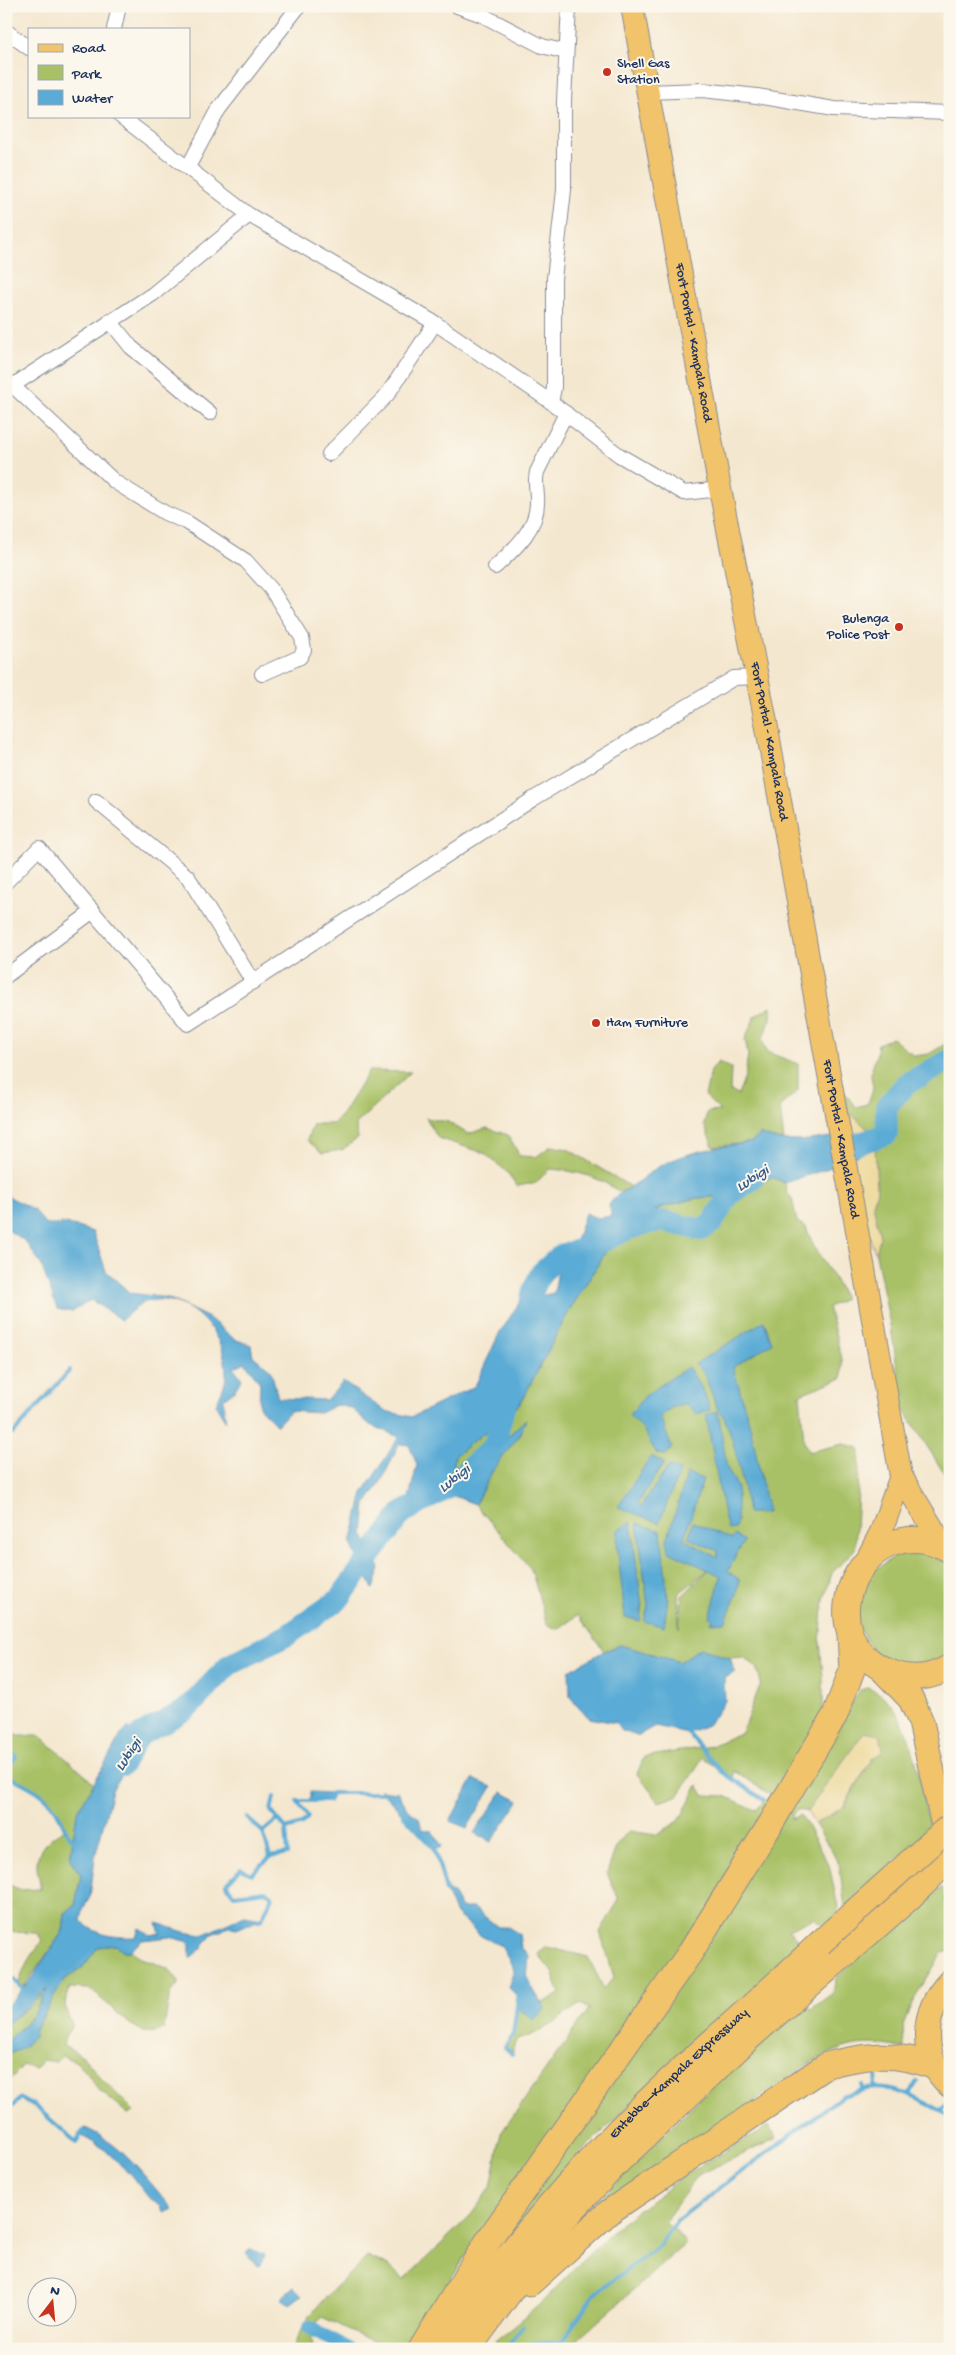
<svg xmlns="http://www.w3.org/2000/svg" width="956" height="2355" font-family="'Gochi Hand',sans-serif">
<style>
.green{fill:#a9c166;stroke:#627862;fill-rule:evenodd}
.sand{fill:#eeda9e;stroke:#84847e}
.water{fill:#5aabd5;stroke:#3a6d9a}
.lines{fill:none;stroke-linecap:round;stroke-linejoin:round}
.stream{stroke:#5aabd5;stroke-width:4}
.canal{stroke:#5aabd5;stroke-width:14}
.river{stroke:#5aabd5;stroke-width:22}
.street-casing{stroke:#888b96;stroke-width:16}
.primary-casing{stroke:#888b96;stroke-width:24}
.highway-casing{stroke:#888b96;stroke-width:27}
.street{stroke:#fff;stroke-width:14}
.primary{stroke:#f1c36a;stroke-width:22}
.highway{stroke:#f1c36a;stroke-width:25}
.highway-bridge-casing{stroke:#888b96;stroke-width:27;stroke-linecap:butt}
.highway-bridge{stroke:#f1c36a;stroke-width:25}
.poi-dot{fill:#c8321e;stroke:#fbf7ec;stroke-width:2}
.labels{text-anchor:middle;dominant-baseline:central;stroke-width:4;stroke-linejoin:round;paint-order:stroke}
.poi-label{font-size:14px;fill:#1b2f5e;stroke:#fbf7ec;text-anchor:start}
.street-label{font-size:14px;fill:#1b2f5e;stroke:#fbf7ec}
.water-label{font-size:15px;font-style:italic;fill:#315a88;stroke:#fbf7ec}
</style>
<rect width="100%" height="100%" fill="#fbf7ec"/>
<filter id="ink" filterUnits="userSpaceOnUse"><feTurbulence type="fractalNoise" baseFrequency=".02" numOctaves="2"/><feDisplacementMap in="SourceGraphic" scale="10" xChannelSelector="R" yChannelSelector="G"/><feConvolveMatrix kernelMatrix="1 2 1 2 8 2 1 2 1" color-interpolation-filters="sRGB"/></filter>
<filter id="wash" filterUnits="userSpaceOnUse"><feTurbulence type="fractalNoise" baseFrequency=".0096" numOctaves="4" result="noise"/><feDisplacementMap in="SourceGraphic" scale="20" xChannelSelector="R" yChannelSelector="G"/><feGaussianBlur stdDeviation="1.12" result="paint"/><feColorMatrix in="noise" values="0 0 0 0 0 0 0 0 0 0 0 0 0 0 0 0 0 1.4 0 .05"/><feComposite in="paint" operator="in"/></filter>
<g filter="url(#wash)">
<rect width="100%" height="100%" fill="#f4e7cf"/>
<g class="green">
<path d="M771,1006V1019L762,1040L767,1052L798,1064V1091L780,1106L784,1142L773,1140L759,1134L753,1142L713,1147L704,1124L707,1112L720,1111L705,1096L711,1071L718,1062L731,1068L730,1091L738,1095L745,1077L748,1054L745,1039L755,1016Z"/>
<path d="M892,1038L914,1056L929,1054L950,1041V1473H944L903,1408L893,1340L876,1254L880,1237L873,1204L877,1191L875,1145L887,1134H873L841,1105L842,1090L856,1107L867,1104C879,1083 868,1083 872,1068C875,1058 877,1057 878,1044Z"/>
<path d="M369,1071L411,1072L356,1124L357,1139L342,1150L322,1153L307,1140L313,1124H333L343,1113Z"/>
<path d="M426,1118L448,1122L468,1134L487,1128L508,1135L520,1156L536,1157L551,1146L568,1149L631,1187L619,1192C601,1177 573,1170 549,1169L536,1183L517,1186L506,1171L484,1153L438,1138Z"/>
<path d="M772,1177L785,1183L787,1193L792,1198L797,1222L806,1227C815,1254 833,1273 845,1299L828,1307L842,1359V1378L800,1394L804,1442L809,1452L843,1444L860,1448L855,1549L832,1573L824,1599L820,1641L823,1678V1719L696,1931L466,2256L406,2349H379L374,2342L322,2317L310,2327L313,2347L316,2349H293C306,2309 339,2286 367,2256L389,2266L404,2280L471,2215L491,2188L501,2133L589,2009L580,2004C561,2017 540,2035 517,2040L512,2054L505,2047L513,2034L517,2007L534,2020L545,2009L542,2003L560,1994L552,1972L538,1954L547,1947L588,1957L604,1989L614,1977L600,1932L619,1900L607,1873L617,1844L629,1831L656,1835L679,1821L698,1785L704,1795L725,1796L756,1810L771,1795L735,1771L732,1780L703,1757L679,1795L659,1802L637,1774L644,1757L711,1746L742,1732L761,1683L757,1667L743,1657L730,1658L700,1648L680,1662L620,1645L604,1651L578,1615L558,1629L547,1625L531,1569L475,1504L493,1470L521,1433L525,1420L464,1478L451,1479L455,1456L520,1404L569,1311L612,1242L635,1223L660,1208L696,1198L731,1196ZM712,1567L682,1596L679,1628L678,1594Z"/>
<path d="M912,1552H921L950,1564V1661L927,1672L880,1662L854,1621L867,1575L895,1556Z"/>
<path d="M867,1688C873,1690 880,1693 884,1697C915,1726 921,1790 930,1830L845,1907L839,1863L815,1824L845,1806L872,1759L882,1751L864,1732L807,1812L800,1809L793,1813L791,1819L801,1815L829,1865L839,1912L824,1926L815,1918L788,1930L804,1944L663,2073L569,2164L515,2231L509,2226L793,1804L860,1690Z"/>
<path d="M6,1727L18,1736H40L94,1783L77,1813L70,1859L81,1875L75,1906L65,1913L63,1931L22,1989L18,1985L25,1967L42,1940L37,1933L6,1932V1883L20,1890L40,1889C41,1881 37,1873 37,1865C37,1848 50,1837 64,1830C52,1797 37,1790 6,1775V1769L16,1757L6,1746Z"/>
<path d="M942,1887L950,1923V1951L942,1953L912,2003L903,2025L904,2049C883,2044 862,2041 841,2049C796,2065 762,2098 724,2125C671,2163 617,2199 564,2235L754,2044L805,2001L811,2009L833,1993L836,1978L888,1929L897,1931Z"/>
<path d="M116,1945L124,1951H131L141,1958L167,1968L180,1982L170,1993L164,2028L156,2032H144L130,2024L90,1989L70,1988C62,2003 65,2011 73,2025L65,2036L63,2046L83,2056L98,2075L134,2111L128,2114L98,2089L87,2073L75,2061L62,2056L56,2062L42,2060L35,2069L23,2065L6,2085V2055L21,2049L41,2021L56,1991L65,1979L83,1967L98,1947Z"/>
<path d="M48,1987L34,2015L6,2042V2025L37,2000Z"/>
<path d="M950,2004V2062C939,2044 941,2023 950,2004Z"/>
<path d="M769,2126L777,2138L698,2175L665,2221L686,2243L567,2349H491L496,2341L538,2306L615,2228L688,2173Z"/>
</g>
<g class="sand">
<path d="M841,1105L873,1134L848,1135Z"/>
<path d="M875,1145L877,1191L873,1204L880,1237L876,1254L857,1205L852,1158Z"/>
<path d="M864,1732L880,1735L883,1751L872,1759L843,1807L815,1824L807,1812Z"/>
</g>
<g class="water">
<path d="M759,1134C789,1147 816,1138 848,1135C861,1134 874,1134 887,1134C860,1160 820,1171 785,1183L772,1177L731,1196L696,1198L660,1208L635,1223L612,1242L569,1311L520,1404L455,1456L451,1479L462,1480L526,1419L521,1433L493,1470L475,1504L454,1496L423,1504L405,1515L417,1465L409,1445L399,1444L383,1478L366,1504L363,1534L380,1568L373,1589L351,1544L363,1493L399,1437L370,1425L351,1408L336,1405L320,1413L290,1411L277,1425L259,1407L260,1383L245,1362L234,1368L242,1379L234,1391L223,1399L226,1422L216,1405C219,1396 226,1385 226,1376C228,1337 191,1292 149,1301C140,1302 128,1315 121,1320L91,1300L72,1312L57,1309L41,1264L25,1241L6,1229V1195L34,1210L46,1225L67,1224L93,1232L106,1271L130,1293L168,1298L209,1318L234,1339L251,1345L253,1356L271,1370L278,1398L327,1400L343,1382L385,1411L412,1417L475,1386L498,1336L521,1300L554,1293L558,1271L575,1244L585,1213L597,1218L612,1216L609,1205C619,1192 620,1194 632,1186C640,1181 646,1175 654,1170C683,1151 720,1147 753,1142Z"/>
<path d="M764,1321L772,1343L733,1367L751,1429L768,1513H748C745,1494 731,1416 717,1408L704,1373L695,1364Z"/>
<path d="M688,1367L704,1392L710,1410L697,1414L686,1404L671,1408L660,1417L672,1448L666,1455L657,1454L644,1431L629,1415L646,1395Z"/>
<path d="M718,1411L727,1468L737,1486V1521L735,1529L728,1530L724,1515L706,1415Z"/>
<path d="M651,1456L664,1463L638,1503L641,1506L669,1466L680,1471L659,1523L618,1507Z"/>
<path d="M687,1474L703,1479L684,1539L717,1557L718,1551L688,1538L693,1522L732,1539L735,1535L744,1541L728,1571L740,1580L737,1594L725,1622L711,1623L713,1619L710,1617L721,1576L669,1551L667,1540Z"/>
<path d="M631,1522L642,1606L640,1621L625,1617L617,1545L618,1530Z"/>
<path d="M637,1523L661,1531L668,1598L664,1627L644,1621L648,1606Z"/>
<path d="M620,1645L680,1662L700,1648L730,1658L735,1672L724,1678L725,1701L709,1724L688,1733L655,1726L637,1736L620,1730L616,1723L589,1718L570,1697L569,1671L604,1651Z"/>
<path d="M128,1728L142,1744L112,1790L95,1857L90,1897L83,1909L81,1921C95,1935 115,1938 136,1937L139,1928L151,1935L160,1933L157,1923L184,1932L202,1935L244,1916L262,1919L236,1929L228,1927L219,1932L213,1933L202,1948L190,1958V1942L170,1937L142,1940L131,1951H124L116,1945L98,1947L83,1967L65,1979L34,2030V2037L21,2049L6,2055V2042L34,2015L47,1989L6,2025V2007L29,1982L63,1931L65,1913L75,1906L81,1875L70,1859L77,1813L121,1735Z"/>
<path d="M473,1779L492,1787L467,1828L450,1821Z"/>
<path d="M380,1790L398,1792L408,1810L419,1818L422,1829L432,1831L442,1846L435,1849Z"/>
<path d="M310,1792L332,1793L328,1801H310Z"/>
<path d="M502,1792L519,1801L491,1842L474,1833Z"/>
<path d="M444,1888L454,1894L460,1908H474L498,1927H508L519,1934L521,1947L529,1956L527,1979L545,2009L534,2020L517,2007L519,1996L508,1988L514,1969L501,1946L481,1936L456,1914Z"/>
<path d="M85,2128C122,2143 147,2180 173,2209L165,2213L158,2203L149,2198L130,2174L103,2148L82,2136Z"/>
<path d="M251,2249L264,2255L261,2265L258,2266L246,2253Z"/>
<path d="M294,2287L302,2295L290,2304L281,2298Z"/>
</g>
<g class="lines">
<g class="stream">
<path d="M6,1433L13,1434L70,1370"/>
<path d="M688,1733L721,1771L764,1800"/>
<path d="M6,1746L16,1757L6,1769"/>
<path d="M6,1775C27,1785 48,1794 59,1815C65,1826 65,1834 75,1842"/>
<path d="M274,1797L271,1811L286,1829"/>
<path d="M403,1815L435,1849L446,1891"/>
<path d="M247,1818L263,1832L277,1820"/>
<path d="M263,1832L270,1857"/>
<path d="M259,1920L262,1919L272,1897L266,1891L234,1895L226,1884L241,1869L252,1874L270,1857L288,1854L286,1829L302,1824L308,1817L297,1801H328L332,1793H384"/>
<path d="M6,1973L25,1991"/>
<path d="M512,2054L505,2047L513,2034L519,1992"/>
<path d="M874,2087L877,2071"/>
<path d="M862,2090C893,2082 924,2102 950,2116"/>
<path d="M910,2095L917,2081"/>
<path d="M940,2111L949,2100"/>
<path d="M6,2112L21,2098L35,2106L76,2142L83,2131L87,2134"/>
<path d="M506,2349L523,2326"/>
<path d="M520,2349L532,2343H561L594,2294L659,2246L676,2221L842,2096L862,2090V2085"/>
</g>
<path class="canal" d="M309,2327L348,2349"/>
<g class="river">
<path d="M857,1144L887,1134L886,1107L906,1084L950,1060"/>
<path d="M525,1327L533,1290L541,1273L561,1255L595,1245L628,1229L650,1223L663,1221L701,1230L712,1223L730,1194L753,1179"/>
<path d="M122,1765L140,1735L187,1709L229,1665L288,1635L339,1599L402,1513L446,1489L494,1446L509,1389"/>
</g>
</g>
</g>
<g filter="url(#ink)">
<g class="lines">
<defs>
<g id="street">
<path d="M457,6L482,15L542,46L566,52"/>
<path d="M114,29L119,6"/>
<path d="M6,31L29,48"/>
<path d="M648,92L702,90L757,96L834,109L950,113"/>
<path d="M120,116L249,215L435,323L551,402L619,455L684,493L720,489"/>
<path d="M188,167L219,109L299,6"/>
<path d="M110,321L131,347L210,413"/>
<path d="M14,387L115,482L165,513L188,523L246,561L271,589L302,638L304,650L300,657L262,674"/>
<path d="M6,390L153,294L249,215"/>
<path d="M551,402L554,388V279L564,190V100L569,6"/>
<path d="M329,454L387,395L435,323"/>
<path d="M495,567C513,550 537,530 537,503C538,492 534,484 537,472L566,413"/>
<path d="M96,801L188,877L253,982"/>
<path d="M6,882L39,848L188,1024L533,799L734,678L757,677"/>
<path d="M6,976L93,911"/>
</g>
<g id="primary">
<path id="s1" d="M632,6L720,489L765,717L901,1476L944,1547"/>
<path d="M867,1559L881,1532L901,1476"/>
</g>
<g id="highway">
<path d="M950,1550C866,1501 798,1637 892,1673C911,1680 932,1678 950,1667"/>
<path d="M883,1670L911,1699L921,1722L949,1848"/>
<path d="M950,1982C922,2011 918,2056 950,2085"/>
<path d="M530,2283L609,2212L827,2065C867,2055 895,2051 935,2067"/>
<path d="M421,2349L489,2239L690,1953L770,1825L835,1715L852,1670L850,1634"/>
<path id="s2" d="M439,2349C502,2258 574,2171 655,2094C709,2043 766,1995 820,1943"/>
<path d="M468,2349L561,2222L619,2161L750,2037L909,1898L950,1858"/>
</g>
</defs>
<use href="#street" class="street-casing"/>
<use href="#primary" class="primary-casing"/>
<use href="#highway" class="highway-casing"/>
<use href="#street" class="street"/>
<use href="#primary" class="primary"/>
<use href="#highway" class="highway"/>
<defs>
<path id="highway-bridge" d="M820,1943L950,1826"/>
</defs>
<use href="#highway-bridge" class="highway-bridge-casing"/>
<use href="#highway-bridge" class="highway-bridge"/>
</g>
</g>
<g class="poi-dot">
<circle cx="607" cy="72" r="5"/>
<circle cx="899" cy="627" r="5"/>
<circle cx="596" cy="1023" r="5"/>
</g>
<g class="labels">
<g class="poi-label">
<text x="617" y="64">Shell Gas<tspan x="617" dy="16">Station</tspan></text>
<text x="889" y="619" text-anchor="end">Bulenga<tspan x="889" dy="16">Police Post</tspan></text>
<text x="606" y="1023">Ham Furniture</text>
</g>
<g class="street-label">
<text stroke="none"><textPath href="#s1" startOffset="342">Fort Portal - Kampala Road</textPath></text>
<text stroke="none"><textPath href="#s1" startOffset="748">Fort Portal - Kampala Road</textPath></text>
<text stroke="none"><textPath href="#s1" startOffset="1152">Fort Portal - Kampala Road</textPath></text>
<text stroke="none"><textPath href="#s2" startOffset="366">Entebbe–Kampala Expressway</textPath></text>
</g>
<g class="water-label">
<text transform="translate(753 1179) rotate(-33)">Lubigi</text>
<text transform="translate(455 1479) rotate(-39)">Lubigi</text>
<text transform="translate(129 1755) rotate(-57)">Lubigi</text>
</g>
</g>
<rect width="956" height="2355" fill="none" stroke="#fbf7ec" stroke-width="25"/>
<rect x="28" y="28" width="162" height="90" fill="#fbf7ec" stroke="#a1a7b3"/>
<rect x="38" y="44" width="25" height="8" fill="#f1c36a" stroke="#a1a7b3"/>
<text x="72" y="52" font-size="15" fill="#1b2f5e">Road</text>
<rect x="38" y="65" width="25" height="15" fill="#a9c166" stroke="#a1a7b3"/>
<text x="72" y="78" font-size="15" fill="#1b2f5e">Park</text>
<rect x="38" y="90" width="25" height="15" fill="#5aabd5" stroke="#a1a7b3"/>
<text x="72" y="102" font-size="15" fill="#1b2f5e">Water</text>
<g transform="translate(52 2302) rotate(16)"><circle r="24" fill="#fbf7ec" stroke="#a1a7b3"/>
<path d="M0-4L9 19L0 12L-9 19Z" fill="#c8321e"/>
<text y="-8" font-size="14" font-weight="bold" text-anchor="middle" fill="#1b2f5e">N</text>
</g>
</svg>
